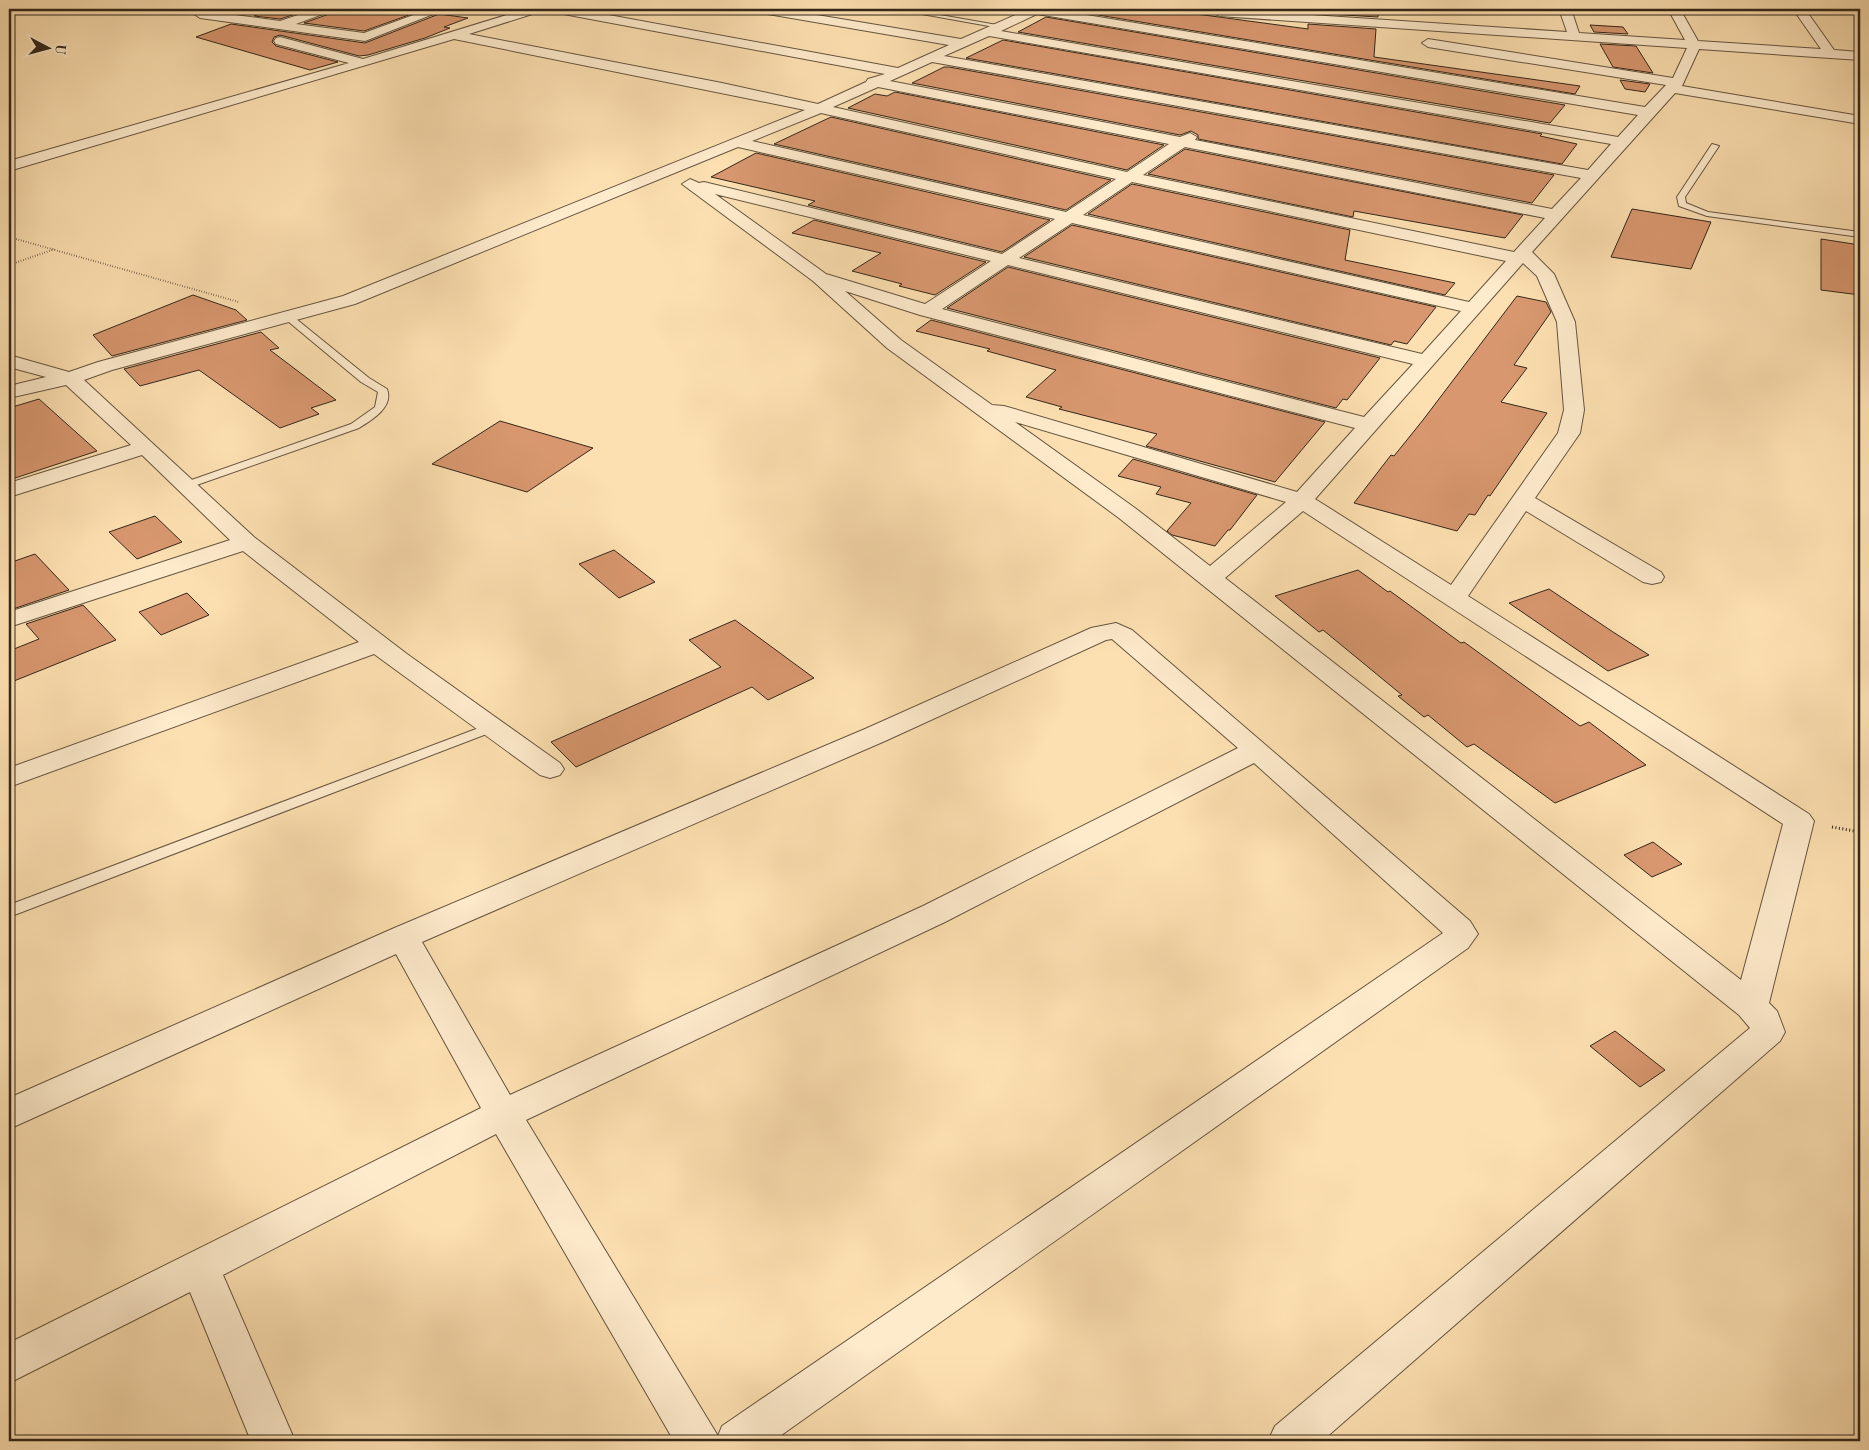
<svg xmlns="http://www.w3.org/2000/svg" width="1869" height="1450" font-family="'Old Standard TT',serif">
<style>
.building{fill:#d8976f;stroke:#33271a}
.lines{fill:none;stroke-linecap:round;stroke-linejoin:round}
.lane-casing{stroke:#665540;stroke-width:2}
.street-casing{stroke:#665540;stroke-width:2}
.path-far1{stroke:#33271a;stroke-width:2;stroke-dasharray:0.5 2;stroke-linecap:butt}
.path{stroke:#33271a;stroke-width:3;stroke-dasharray:1 2.5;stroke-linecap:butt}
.lane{fill:#feebcc;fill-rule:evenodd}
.street{fill:#feebcc;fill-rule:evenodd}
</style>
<rect width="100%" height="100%" fill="#fde0b1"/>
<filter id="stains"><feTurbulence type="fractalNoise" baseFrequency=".004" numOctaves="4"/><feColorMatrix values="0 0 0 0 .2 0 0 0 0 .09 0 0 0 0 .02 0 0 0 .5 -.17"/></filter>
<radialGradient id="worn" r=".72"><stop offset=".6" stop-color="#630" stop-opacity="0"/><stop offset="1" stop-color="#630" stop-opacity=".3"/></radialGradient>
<g class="building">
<path d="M272,9H311L280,19L254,16Z"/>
<path d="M335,9H406L420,11L364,31L304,23L332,13Z"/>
<path d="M1062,9H1195L1189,13L1308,29V24L1376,29L1374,57L1580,86L1575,94Z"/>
<path d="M1310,9H1363L1378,10V17L1310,13Z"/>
<path d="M439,14L468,18L444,27L450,28L425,38L368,55L359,56L280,35L274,37L272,42L276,46L338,62L310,70L196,37L231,24L365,43Z"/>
<path d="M1046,17L1565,105L1550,123L1018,32Z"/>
<path d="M1590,25L1623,27L1628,34L1594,32Z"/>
<path d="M1003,40L1542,134L1540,136L1577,144L1562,164L966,58Z"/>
<path d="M1600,44L1636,46L1653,73L1613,67Z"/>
<path d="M944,67H949L1554,175L1532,203L1198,139V135L1191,131L1180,135L912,83Z"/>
<path d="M1620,80L1650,84L1645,92L1625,89Z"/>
<path d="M895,92L1164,145L1127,170L848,108L875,94L887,96Z"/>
<path d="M831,117L1111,180L1066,210L774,144Z"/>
<path d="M1185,149L1523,215L1505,238L1354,211L1353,217L1148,174Z"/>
<path d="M756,153L1050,220L1002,252L808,205L815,201L711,177Z"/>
<path d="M1132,184L1350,230L1345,260L1455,283L1445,295L1088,214Z"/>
<path d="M1632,209L1711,222L1691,269L1611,257Z"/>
<path d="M814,220L986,262L935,295L899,286L902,284L852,271L881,253L792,233Z"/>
<path d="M1072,225L1436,307L1407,344L1394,341L1391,345L1024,257Z"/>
<path d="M1821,239L1860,245V295L1821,290Z"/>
<path d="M1008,267L1380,358L1347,400L1343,399L1336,408L947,308Z"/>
<path d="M193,295L236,310L247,320L112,356L93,335Z"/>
<path d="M1517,296L1546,302L1551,312L1514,365L1527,368L1501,402L1547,413L1490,496L1488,495L1475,515L1469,514L1457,531L1354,503L1391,455L1394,456L1423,420Z"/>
<path d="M931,320L1325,422L1275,482L1146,446L1157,434L1059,409L1062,407L1026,397L1056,370L987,351L990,349L916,331Z"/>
<path d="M261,332L279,348L270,350L336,400L311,408L319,414L280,428L199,370L140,386L124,369Z"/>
<path d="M39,399L97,451L9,480V408Z"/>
<path d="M500,421L593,448L527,492L432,464Z"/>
<path d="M1133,459L1257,495L1230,530H1228L1215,546L1172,535L1167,531L1191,503L1156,494L1161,487L1118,476Z"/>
<path d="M155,516L182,542L137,559L109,532Z"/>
<path d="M614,550L655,582L619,598L579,564Z"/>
<path d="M35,554L69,590L13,609L9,605V563Z"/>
<path d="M1358,570L1388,592L1390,591L1461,643L1464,642L1580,726L1589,722L1646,765L1555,803L1474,744L1467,747L1428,715L1424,717L1398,696L1402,695L1323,630L1319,632L1275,596Z"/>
<path d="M1549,589L1613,632L1649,655L1608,671L1509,603Z"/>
<path d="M187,593L209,615L161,635L139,612Z"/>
<path d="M83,605L116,640L9,683V651L39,639L26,624Z"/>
<path d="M735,620L814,678L768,700L752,687L576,767L551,742L721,667L689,640Z"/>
<path d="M1653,842L1682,864L1652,877L1624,855Z"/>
<path d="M1615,1031L1665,1070L1640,1087L1590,1046Z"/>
</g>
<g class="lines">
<defs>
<g id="lane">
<path d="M894,9H906L1003,26L1000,28Z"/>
<path d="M1712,144L1719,146L1685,197L1686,203L1708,212L1860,232V237L1707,216L1679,206L1677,197Z"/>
<path d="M284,314H290L369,378L387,389C394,407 372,420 359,428L191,487H183V483L351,424L375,407L378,392L361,382L284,318Z"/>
<path d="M492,723L497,724L499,727L497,730L9,917V905Z"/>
</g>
<g id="street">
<path d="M196,9H215L212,12L280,21L316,9H333L331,11L296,24L364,33L430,9H446L365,41L200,18L194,14Z"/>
<path d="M526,9H544L542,11L469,34L722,83L818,104L866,82L868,79L885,74L558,13L552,9H576L898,68L949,45L762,13L756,9H781L961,39L1029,9H1050L1645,107L1666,85L1428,47L1422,43L1428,39L1673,78L1687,48L1219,16L1213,12L1215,9H1223L1567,32L1559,9H1571L1579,33L1685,40L1668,9H1680L1698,41L1821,49L1793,9H1805L1834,50L1860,52V60L1699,49L1682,86L1860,116V124L1675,93L1532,252L1554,274L1575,322L1584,410L1580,433L1535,498L1661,572L1664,577L1661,582L1652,584L1643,582L1526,511L1468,596L1809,814L1814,821L1769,1003L1777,1011L1785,1032L1780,1041L1322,1441H1268L1275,1426L1750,1028L1739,1015L1119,518L887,348L813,281L682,184L690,179L699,183L704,182L1002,254L1055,219L738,147L355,304L112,370L84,380L254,537L407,654L560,763L564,769L560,775L550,778L540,775L374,654L9,787V768L359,642L243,551L9,627V612L230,540L142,455L9,497V483L131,445L66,385L9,398V386L46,377L9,367V355L69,372L98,362L343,296L805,110L454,39L9,171V161L349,63L276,44L274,41L276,38L280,37L363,59ZM1037,14L1638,115L1618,137L1001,31ZM989,36L1611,144L1588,170L944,56ZM932,62L1581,178L1552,209L1195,140L1197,137L1190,133L1180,137L890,81ZM878,87L1169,144L1127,172L833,107ZM821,113L1116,179L1066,212L752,141ZM1185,147L1545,218L1514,252L1143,175ZM1132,182L1506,261L1469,302L1083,215ZM715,194L991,261L925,304L826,274ZM1072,223L1461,311L1422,354L1019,258ZM1523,263L1537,276L1557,322L1564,410L1558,433L1451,585L1315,499ZM1008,265L1413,364L1364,417L942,309ZM845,291L920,315L1355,428L1297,492L1004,406L992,405L901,340ZM1015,422L1286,502L1210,566L1135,508ZM1303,511L1783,824L1741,980L1225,578Z"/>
<path d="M1116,623L1132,630L1470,921L1478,934L1468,948L773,1441H674L496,1134L223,1275L295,1441H251L190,1292L9,1383V1343L481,1108L396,954L9,1129V1098L392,929L865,729L1091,628ZM1112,639L1238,748L923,906L510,1095L422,942L885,741L1106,640ZM1254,763L1443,933L722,1426L718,1436L526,1120L945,922Z"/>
</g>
</defs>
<use href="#lane" class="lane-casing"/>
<use href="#street" class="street-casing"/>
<g class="path-far1">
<path d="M9,237L239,302"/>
<path d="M9,265L55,249"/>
</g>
<path class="path" d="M1832,827L1860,832"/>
<use href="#lane" class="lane"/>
<use href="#street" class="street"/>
</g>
<rect width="1869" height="1450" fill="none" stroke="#fde0b1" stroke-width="30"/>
<rect x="10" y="10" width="1849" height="1430" fill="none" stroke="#33271a" stroke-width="2.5"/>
<rect x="15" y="15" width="1839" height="1420" fill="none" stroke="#33271a"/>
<g transform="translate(48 48) rotate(96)" stroke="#feebcc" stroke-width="4" paint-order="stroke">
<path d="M0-4L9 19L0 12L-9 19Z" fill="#33271a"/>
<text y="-8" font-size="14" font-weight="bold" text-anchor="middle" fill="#33271a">U</text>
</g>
<rect width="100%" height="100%" filter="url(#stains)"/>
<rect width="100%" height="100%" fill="url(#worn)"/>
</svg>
